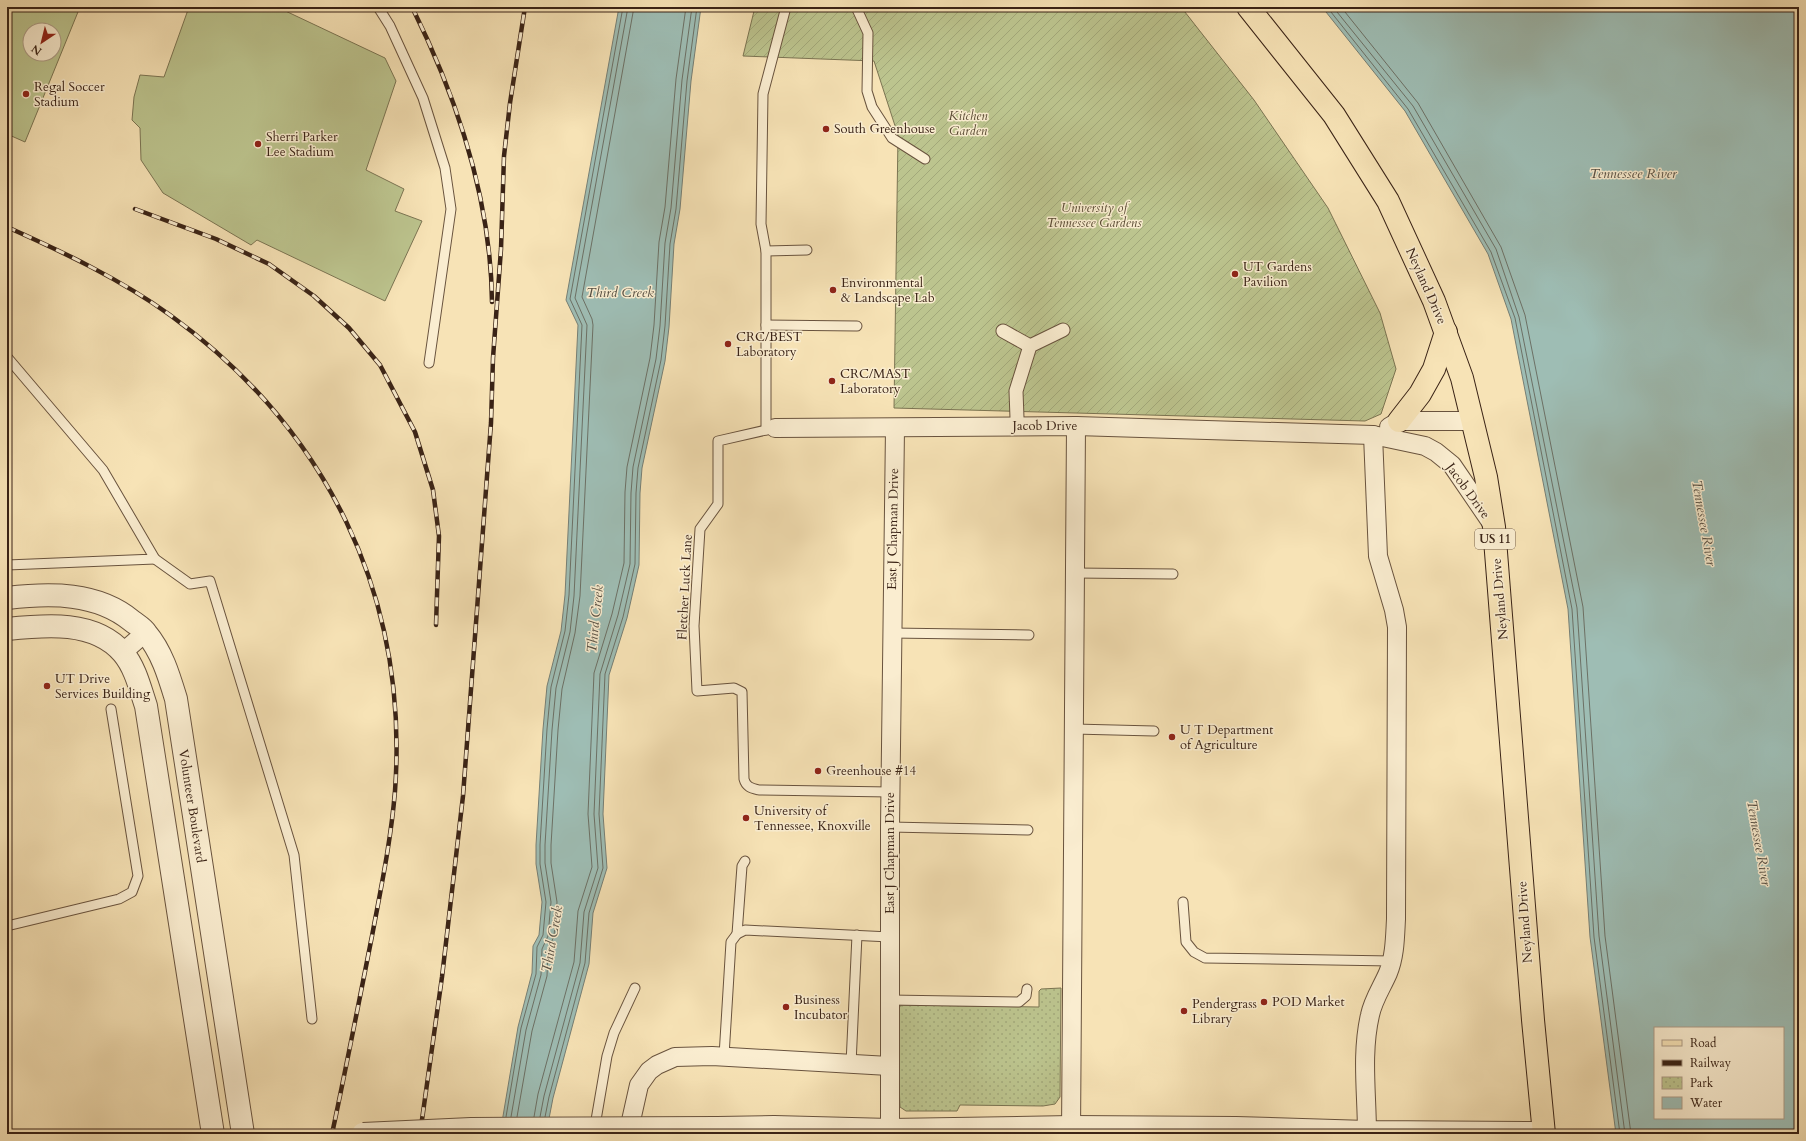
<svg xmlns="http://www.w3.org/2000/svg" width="1806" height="1141" font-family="Cardo,serif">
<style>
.grass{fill:#bcc48e;stroke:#7b7452;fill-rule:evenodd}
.park{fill:url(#park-dots);stroke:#7b7452}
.garden{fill:url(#garden-furrows);stroke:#7b7452}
.water{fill:#9ebdb4;stroke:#767f75;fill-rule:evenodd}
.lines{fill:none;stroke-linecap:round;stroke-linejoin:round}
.shore{stroke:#6c7065;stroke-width:1}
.service-casing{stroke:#69533e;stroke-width:11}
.pedestrian-casing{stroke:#69533e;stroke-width:15}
.minor-casing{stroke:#69533e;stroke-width:20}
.tertiary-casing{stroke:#69533e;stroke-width:24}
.primary-casing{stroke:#3a2316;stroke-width:24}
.trunk-casing{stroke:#3a2316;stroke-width:24}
.service{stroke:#faedd0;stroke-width:9}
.pedestrian{stroke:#faedd0;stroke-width:13}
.minor{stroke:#faedd0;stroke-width:18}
.tertiary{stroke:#faedd0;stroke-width:22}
.primary{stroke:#f7e3b6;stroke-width:22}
.trunk{stroke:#f7e3b6;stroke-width:22}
.rail-casing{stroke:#3a2316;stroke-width:4.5}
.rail{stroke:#faedd0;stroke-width:3;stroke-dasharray:9;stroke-linecap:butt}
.tertiary-bridge-casing{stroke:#69533e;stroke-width:24;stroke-linecap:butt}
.tertiary-bridge{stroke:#faedd0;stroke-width:22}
.poi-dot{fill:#8f2418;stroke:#faedd0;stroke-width:1.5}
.labels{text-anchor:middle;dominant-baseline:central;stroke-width:3;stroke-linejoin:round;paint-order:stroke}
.shield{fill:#faedd0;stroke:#74604e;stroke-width:1}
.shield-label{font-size:12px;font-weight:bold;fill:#3a2316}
.poi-label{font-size:13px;fill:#3a2316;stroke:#faedd0;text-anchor:start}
.park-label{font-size:13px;font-style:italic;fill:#5a4b34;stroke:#faedd0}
.street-label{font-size:13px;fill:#3a2316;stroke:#faedd0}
.water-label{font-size:14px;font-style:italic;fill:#585145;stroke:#faedd0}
</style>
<defs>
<pattern id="park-dots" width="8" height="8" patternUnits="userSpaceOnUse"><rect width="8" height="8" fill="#bcc48e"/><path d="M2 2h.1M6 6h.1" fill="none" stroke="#a2a87a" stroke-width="1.8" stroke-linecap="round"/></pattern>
<pattern id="garden-furrows" width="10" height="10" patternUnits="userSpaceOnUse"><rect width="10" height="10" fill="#bcc48e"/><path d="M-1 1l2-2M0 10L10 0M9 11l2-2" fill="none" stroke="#a2a87a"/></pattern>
</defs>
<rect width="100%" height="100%" fill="#f7e3b6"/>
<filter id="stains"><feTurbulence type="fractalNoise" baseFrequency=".005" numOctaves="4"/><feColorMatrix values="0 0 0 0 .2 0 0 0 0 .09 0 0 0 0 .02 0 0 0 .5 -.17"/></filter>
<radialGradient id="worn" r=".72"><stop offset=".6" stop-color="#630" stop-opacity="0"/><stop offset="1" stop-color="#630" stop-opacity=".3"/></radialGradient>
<g class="grass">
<path d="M7,7H80L25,142L7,134ZM30,30H54V54H30Z"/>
<path d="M189,7H277L385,58L396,81L366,170L404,189L395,211L422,221L385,301L257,240L251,245L163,193L141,160L140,128L132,120L134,97L140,75L164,77Z"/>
</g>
<path class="park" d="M1061,988L1060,1097L1055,1104L1043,1106L960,1105L957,1111H906L900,1107L896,1013L901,1005L1039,1007V991L1041,989Z"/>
<path class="garden" d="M755,7H1181L1254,100L1328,208L1380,313L1396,369L1381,414L1365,421L894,408L898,135L874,61L743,56Z"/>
<g class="water">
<path d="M619,7H701L691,81L680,209L674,244L669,327L665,361L642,468L640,493L639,565L627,618L609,675L603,814L607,868L593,913L589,964L553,1098L546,1134H500L518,1027L532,973L533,946L539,935L542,902L536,864V845L543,729L547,686L561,631L565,595L578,325L566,300Z"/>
<path d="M1322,7H1799V1134H1616L1590,937L1568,609L1511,319L1488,254L1405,111ZM1655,1028H1783V1118H1655Z"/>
</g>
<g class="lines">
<g class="shore">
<path d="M1327,7L1408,109L1491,252L1515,318L1572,609L1594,937L1620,1134"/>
<path d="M1333,7L1413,106L1496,249L1519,317L1577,608L1599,936L1625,1134"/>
<path d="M1341,7L1418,103L1501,247L1525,315L1583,607L1605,936L1631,1134"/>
<path d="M506,1117L521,1028L536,974L537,947L543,935L546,902L540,864V845L547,729L551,687L565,631L569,595L582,325L570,299L623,7"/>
<path d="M511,1117L526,1030L541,975L542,949L548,936L551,902L545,863V845L552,730L556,688L570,632L574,596L587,325L575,298L628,7"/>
<path d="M517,1117L532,1031L547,976L548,950L554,936L557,902L551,863V845L558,730L562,689L575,633L580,596L593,325L592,319L582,297L634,7"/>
<path d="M534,1117L538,1094L574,962L578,911L592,867L588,814L594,673L612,614L624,563L625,492L627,467L650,358L654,325L659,242L665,207L676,79L686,7"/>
<path d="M540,1117L544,1096L580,963L584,912L598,868L594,814L600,674L618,615L630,564L631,493L633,467L656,359L660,326L665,243L671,208L682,80L692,7"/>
<path d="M545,1117L549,1097L585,963L589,913L603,868L599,814L605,674L623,617L635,564L636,493L638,468L661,360L665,326L670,244L676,209L687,81L697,7"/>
</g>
<defs>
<g id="service">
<path d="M378,7L390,26L423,98L445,168L451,209L429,363"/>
<path d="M856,7L868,33L867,91L872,107L892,138L925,159"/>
<path d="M766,251L807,250"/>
<path d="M766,325L857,326"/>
<path d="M7,357L103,470L155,559L7,565"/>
<path d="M775,428L718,441V504L700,529L694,626L697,691L734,688L742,692L744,779C746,787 751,788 759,790L890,792"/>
<path d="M766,430V251L761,224L763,94L786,7"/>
<path d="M155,559L190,584L210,581L294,855L312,1019"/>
<path d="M1075,573L1173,574"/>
<path d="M891,633L1029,635"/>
<path d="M1074,729L1154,731"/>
<path d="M890,827L1028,830"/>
<path d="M1183,902L1186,942L1194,952L1205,958L1392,961"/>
<path d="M7,926L119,899L132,892L138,876L111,709"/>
<path d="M737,934L742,866L745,861"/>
<path d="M889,1000L1019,1002L1026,996L1027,989"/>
<path d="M724,1056L731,942L737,934L745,930L890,937"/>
<path d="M851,1064L857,935"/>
<path d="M599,1129L596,1120L607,1056L614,1033L635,988"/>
</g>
<g id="pedestrian">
<path d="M1003,331L1030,346"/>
<path d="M1017,418L1016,391L1030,346L1063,330"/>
</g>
<g id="minor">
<path d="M1389,427L1399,421H1473"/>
<path d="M775,428L1076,426L1373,435L1425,446L1436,452L1452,465L1493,525"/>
<path d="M122,653L146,632"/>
<path d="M628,1134L639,1085L649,1071L657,1065L675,1057L712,1056L889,1066"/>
<path d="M890,1134V827L895,428"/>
<path d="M1071,1134L1076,426"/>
<path d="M1367,1134C1367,1094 1361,1054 1370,1015C1373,1000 1382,987 1388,973C1395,956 1395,937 1396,919L1397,627L1394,610L1378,556L1373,435"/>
</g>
<g id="tertiary">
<path d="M7,598C50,593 97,592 132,621C137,625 143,628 146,633C162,652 169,676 176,699L243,1134"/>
<path d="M7,629C45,625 95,620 123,653C135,667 140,688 146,706L213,1134"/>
<path d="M718,1128L774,1127L890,1130L1071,1127L1236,1128L1367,1132L1544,1133"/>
</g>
<path id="primary" d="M1248,7L1334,115L1388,201L1434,301L1462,378L1486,477L1494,527L1533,1020L1544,1134"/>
<path id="trunk" d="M1399,421L1420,394L1434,369L1446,332"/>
</defs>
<use href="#service" class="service-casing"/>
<use href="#pedestrian" class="pedestrian-casing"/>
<use href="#minor" class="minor-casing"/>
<use href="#tertiary" class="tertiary-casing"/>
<use href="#primary" class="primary-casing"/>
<use href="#trunk" class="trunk-casing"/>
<use href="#service" class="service"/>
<use href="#pedestrian" class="pedestrian"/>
<use href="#minor" class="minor"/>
<use href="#tertiary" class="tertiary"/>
<use href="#primary" class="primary"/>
<use href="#trunk" class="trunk"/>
<defs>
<g id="rail">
<path d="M412,7C457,98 491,199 492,302"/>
<path d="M135,209L216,239L269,264L314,296L349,328L380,365L415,432L433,490L439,536L436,625"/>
<path d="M7,227C63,252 120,279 170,315C327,429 409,596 395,791C391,840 381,888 372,936C359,1002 346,1068 332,1134"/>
<path d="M420,1134L442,977L463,796L491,423L493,358L501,249L504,156L510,103L525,7"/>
</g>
</defs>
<use href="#rail" class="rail-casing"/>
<use href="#rail" class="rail"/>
<defs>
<path id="tertiary-bridge" d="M363,1134L471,1129L718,1128"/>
</defs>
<use href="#tertiary-bridge" class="tertiary-bridge-casing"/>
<use href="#tertiary-bridge" class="tertiary-bridge"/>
</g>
<g class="poi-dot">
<circle cx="26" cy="94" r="4"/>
<circle cx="826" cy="129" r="4"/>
<circle cx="258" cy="144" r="4"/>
<circle cx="1235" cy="274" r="4"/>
<circle cx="833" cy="290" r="4"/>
<circle cx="728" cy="344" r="4"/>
<circle cx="832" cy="381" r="4"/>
<circle cx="47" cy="686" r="4"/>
<circle cx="1172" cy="737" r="4"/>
<circle cx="818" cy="771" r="4"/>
<circle cx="746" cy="818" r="4"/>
<circle cx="1264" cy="1002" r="4"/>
<circle cx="786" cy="1007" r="4"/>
<circle cx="1184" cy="1011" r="4"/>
</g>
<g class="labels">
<rect class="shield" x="1475" y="529" width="40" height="20" rx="3"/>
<g class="shield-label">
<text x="1495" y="539">US 11</text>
</g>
<g class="poi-label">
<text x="34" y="87">Regal Soccer<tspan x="34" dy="15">Stadium</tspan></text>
<text x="834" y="129">South Greenhouse</text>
<text x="266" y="137">Sherri Parker<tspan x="266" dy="15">Lee Stadium</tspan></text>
<text x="1243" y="267">UT Gardens<tspan x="1243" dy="15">Pavilion</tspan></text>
<text x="841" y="283">Environmental<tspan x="841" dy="15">&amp; Landscape Lab</tspan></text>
<text x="736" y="337">CRC/BEST<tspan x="736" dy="15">Laboratory</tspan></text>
<text x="840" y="374">CRC/MAST<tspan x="840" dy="15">Laboratory</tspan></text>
<text x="55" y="679">UT Drive<tspan x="55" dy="15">Services Building</tspan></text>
<text x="1180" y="730">U T Department<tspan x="1180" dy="15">of Agriculture</tspan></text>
<text x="826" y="771">Greenhouse #14</text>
<text x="754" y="811">University of<tspan x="754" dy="15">Tennessee, Knoxville</tspan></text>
<text x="794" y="1000">Business<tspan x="794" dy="15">Incubator</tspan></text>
<text x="1272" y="1002">POD Market</text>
<text x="1192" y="1004">Pendergrass<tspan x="1192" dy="15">Library</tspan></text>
</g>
<g class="park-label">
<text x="968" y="116">Kitchen<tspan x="968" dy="15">Garden</tspan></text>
<text x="1094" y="208">University of<tspan x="1094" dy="15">Tennessee Gardens</tspan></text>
</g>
<g class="street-label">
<text transform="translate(1426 286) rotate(66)">Neyland Drive</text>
<text x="1045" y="426">Jacob Drive</text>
<text transform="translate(1468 491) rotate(54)">Jacob Drive</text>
<text transform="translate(893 529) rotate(-89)">East J Chapman Drive</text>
<text transform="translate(685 587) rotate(-87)">Fletcher Luck Lane</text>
<text transform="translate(1500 599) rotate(-95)">Neyland Drive</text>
<text transform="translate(192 806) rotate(81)">Volunteer Boulevard</text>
<text transform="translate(890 853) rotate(-90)">East J Chapman Drive</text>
<text transform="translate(1525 922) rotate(-94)">Neyland Drive</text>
</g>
<g class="water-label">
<text x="1633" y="173">Tennessee River</text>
<text x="620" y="292">Third Creek</text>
<text transform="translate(1704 523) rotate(80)">Tennessee River</text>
<text transform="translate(595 619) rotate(-84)">Third Creek</text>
<text transform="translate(1759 843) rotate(80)">Tennessee River</text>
<text transform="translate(552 939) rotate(-80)">Third Creek</text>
</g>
</g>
<rect width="1806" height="1141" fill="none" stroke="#f7e3b6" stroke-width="24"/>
<rect x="8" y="8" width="1790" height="1125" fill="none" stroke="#3a2316" stroke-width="2"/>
<rect x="12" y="12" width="1782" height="1117" fill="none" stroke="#3a2316"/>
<rect x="1654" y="1027" width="130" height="92" fill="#faedd0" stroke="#ad9c86"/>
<rect x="1662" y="1040" width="20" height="6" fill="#f7e3b6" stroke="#ad9c86"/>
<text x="1690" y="1047" font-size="12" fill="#3a2316">Road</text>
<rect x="1662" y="1060" width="20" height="6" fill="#3a2316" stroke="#ad9c86"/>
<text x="1690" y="1067" font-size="12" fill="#3a2316">Railway</text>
<rect x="1662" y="1077" width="20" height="12" fill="url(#park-dots)" stroke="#ad9c86"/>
<text x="1690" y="1087" font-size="12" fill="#3a2316">Park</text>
<rect x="1662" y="1097" width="20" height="12" fill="#9ebdb4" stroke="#ad9c86"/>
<text x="1690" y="1107" font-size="12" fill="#3a2316">Water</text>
<g transform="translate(42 42) rotate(215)"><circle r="19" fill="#faedd0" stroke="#ad9c86"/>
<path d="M0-3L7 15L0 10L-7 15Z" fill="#8f2418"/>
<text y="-6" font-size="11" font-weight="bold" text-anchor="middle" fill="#3a2316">N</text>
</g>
<rect width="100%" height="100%" filter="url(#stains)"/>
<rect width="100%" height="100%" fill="url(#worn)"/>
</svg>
